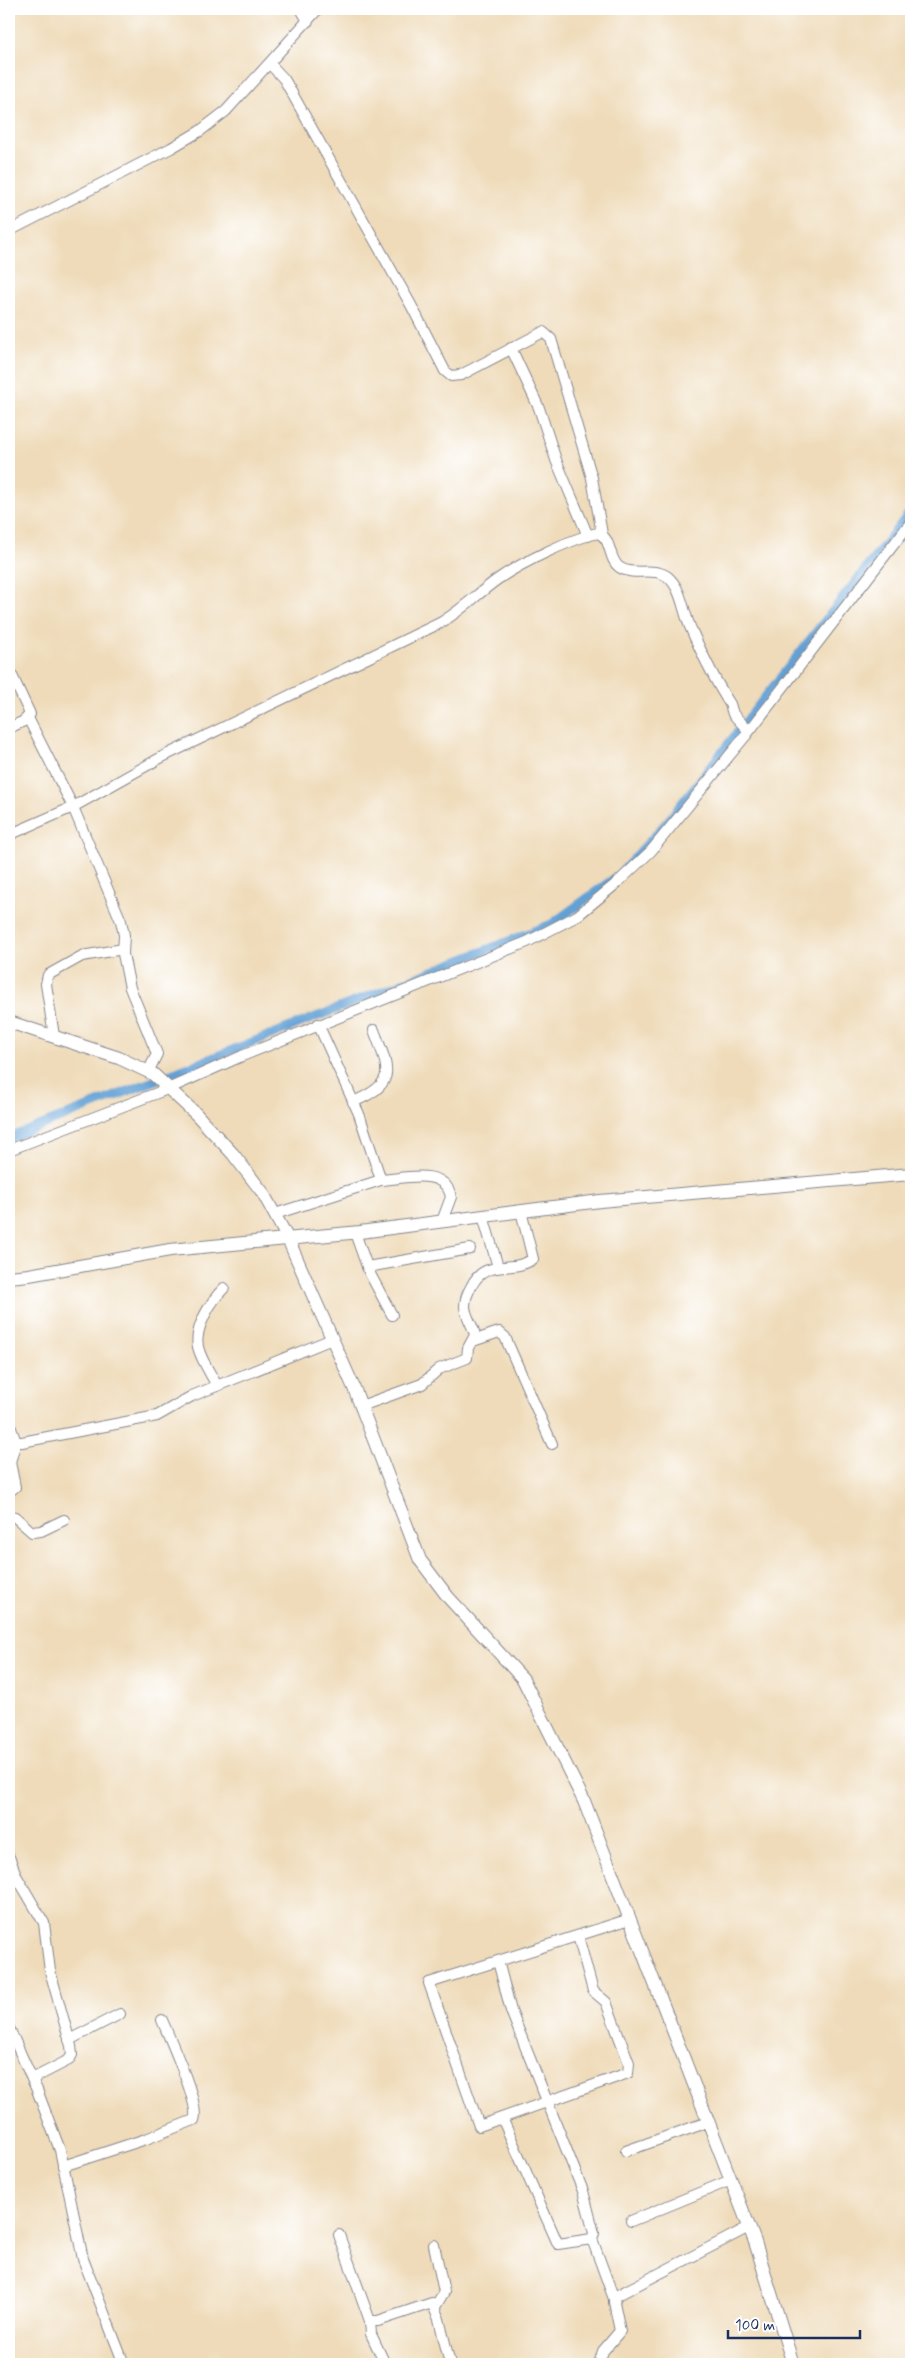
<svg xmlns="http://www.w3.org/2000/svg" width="920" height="2373" font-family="Mynerve,sans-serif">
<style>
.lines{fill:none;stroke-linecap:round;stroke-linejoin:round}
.canal{stroke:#63a1d5;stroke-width:9}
.minor-casing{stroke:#85858c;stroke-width:12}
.tertiary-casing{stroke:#85858c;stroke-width:14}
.minor{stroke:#fff;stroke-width:10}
.tertiary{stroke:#fff;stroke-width:12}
</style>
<rect width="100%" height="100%" fill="#fff"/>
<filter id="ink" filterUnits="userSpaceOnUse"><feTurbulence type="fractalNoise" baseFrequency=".02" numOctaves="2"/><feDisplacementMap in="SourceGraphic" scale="10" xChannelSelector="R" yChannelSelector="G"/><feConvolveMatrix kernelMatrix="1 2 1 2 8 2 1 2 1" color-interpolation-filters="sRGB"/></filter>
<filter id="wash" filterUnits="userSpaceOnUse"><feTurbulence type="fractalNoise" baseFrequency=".0096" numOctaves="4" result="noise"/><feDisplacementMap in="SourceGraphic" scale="20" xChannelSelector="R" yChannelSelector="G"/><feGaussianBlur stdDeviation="1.12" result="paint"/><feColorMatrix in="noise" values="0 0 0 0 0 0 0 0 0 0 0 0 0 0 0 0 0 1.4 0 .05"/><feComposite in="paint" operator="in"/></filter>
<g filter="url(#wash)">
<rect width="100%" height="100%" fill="#efdbba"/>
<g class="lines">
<path class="canal" d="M9,1138L552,924L619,875L667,822L911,511"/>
</g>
</g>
<g filter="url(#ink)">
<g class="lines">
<defs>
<g id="minor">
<path d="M301,9L308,21"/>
<path d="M270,64L284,79L411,305L445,371L451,376L461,375L543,332L551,339L592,478L602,534"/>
<path d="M9,231L171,148L200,131L226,111L318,9"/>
<path d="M511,348L539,408L556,460L588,536"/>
<path d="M9,669L30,714L24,721L9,728"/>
<path d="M28,718L73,807L121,921L124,935L123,954L130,988L157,1054L148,1072"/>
<path d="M9,835L73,807L162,757L440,623C461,611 478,593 498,579C521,563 570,539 598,533C612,538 608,559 619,567C633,577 654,566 668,577C682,589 683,612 691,629C702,654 715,681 730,704L733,714L747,729V734"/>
<path d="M54,1036L46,984L48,975L82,956L123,949"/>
<path d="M353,1102C398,1083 389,1070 374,1030"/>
<path d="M9,1150L170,1088L242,1056L527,942L577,916L617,883L651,851L747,734L911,522"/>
<path d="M381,1180C403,1179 445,1166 451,1197L442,1221"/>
<path d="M275,1214L381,1180L359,1114L318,1024"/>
<path d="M483,1216L498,1267"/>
<path d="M355,1233L369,1272L392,1315"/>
<path d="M367,1267L470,1249"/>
<path d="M473,1341L499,1332L505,1337L552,1444"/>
<path d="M217,1386C211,1374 201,1360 198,1347C194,1328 211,1301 224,1288"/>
<path d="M361,1406L422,1384L439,1369L467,1358L468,1348L475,1335C473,1325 465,1316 465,1306C465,1299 468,1292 471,1287C485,1257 512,1274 533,1259L521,1211"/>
<path d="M9,1423L16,1442H22L157,1416L192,1396L332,1339"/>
<path d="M9,1492L15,1487L10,1462L16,1442"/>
<path d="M9,1516L15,1517L32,1532L41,1531L64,1520"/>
<path d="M9,1857L17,1877L44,1923L50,1971L71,2046L72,2055L69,2060L32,2079"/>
<path d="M578,1936L593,1991L606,2002L629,2063L628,2073L479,2126L429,1983C496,1962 563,1941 630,1919"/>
<path d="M498,1961L511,2011L583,2191L594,2233L592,2239L614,2299"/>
<path d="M9,2028L37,2090L60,2150L83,2259L124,2364"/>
<path d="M69,2040L120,2014"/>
<path d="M502,2118L558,2244L592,2239"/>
<path d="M626,2151L708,2122"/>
<path d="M63,2166L146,2139L194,2120C201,2106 169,2037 162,2020"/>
<path d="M631,2221L731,2180"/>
<path d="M339,2235L370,2321H378L432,2303L439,2319L450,2364"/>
<path d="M434,2245L444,2292L435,2307"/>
<path d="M370,2321L371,2334L385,2364"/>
<path d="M599,2364L603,2351L620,2331L614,2302L616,2296L749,2227"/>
</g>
<g id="tertiary">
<path d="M9,1022L119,1058L153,1074L196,1114L233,1154L263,1193L288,1239L354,1388L420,1560L448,1597L523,1679L584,1801L755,2242L793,2364"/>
<path d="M9,1277L29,1275L170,1250L360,1232L600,1201L911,1174"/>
</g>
</defs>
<use href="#minor" class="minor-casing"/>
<use href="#tertiary" class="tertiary-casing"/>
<use href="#minor" class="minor"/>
<use href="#tertiary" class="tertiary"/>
</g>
</g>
<rect width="920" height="2373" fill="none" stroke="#fff" stroke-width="30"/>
<path d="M728 2330v8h132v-8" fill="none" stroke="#1b2f5e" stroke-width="2.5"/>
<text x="735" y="2330" font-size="15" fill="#1b2f5e" stroke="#ffffff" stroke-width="4" paint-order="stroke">100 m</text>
</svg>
